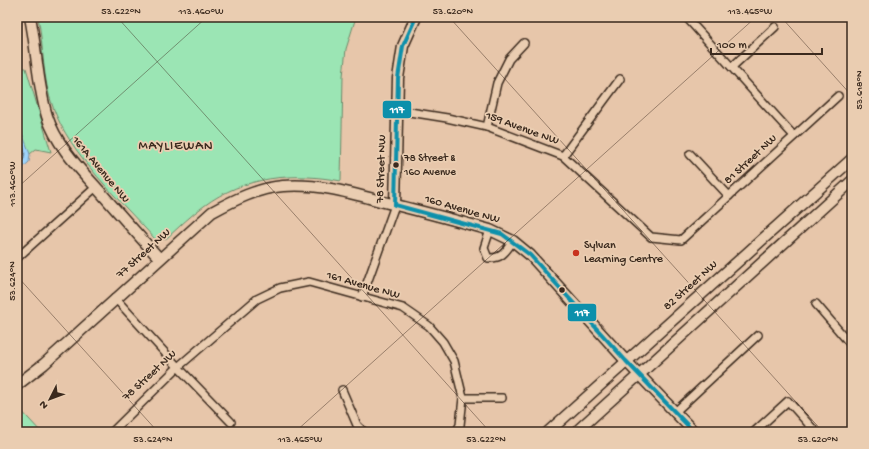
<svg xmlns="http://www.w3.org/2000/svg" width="869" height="449" font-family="'Gochi Hand',sans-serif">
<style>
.green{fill:#9be5b4;stroke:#6b8869}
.water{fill:#9dd4fc;stroke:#7690a3}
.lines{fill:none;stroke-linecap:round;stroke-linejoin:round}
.shore{stroke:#626e77;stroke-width:1}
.street-casing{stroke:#3b2a1e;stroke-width:10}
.secondary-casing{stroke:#3b2a1e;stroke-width:13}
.street{stroke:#eacdb1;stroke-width:7}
.secondary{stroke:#eacdb1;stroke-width:10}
.bus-1-casing{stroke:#eacdb1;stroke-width:7}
.bus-1{stroke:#0c90ab;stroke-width:4}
.ticks{fill:none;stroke:#3b2a1e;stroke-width:1;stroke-opacity:0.45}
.bus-dot{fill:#3b2a1e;stroke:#eacdb1;stroke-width:1.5}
.poi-dot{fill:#c8321e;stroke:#eacdb1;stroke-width:1.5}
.labels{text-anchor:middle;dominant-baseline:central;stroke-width:3.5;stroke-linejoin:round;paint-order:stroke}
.bus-label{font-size:11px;fill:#3b2a1e;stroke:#eacdb1;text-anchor:start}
.street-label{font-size:12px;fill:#3b2a1e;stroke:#eacdb1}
.poi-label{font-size:12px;fill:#3b2a1e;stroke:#eacdb1;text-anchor:start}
.neighbourhood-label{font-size:13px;letter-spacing:1px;fill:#3b2a1e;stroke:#eacdb1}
.line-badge{stroke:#eacdb1;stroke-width:1.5}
.badge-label{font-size:11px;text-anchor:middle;font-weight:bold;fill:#fff}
.neatline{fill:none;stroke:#3b2a1e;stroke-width:1.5}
.ticks-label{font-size:10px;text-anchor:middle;fill:#3b2a1e}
</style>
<rect width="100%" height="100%" fill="#e7c6aa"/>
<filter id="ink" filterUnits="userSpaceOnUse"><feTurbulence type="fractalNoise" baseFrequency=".025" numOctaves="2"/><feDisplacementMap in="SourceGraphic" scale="8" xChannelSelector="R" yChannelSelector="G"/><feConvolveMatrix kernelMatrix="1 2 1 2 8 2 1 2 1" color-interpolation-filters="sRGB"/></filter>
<g filter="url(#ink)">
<g class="green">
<path d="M38,17H356L346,49L343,76L341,181C293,172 244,176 204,206C191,215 179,227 167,238L161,240L155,239C121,201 70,155 53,107C42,79 44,47 38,17Z"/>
<path d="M17,68H26L51,152L36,149L30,154L17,131Z"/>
<path d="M17,406L41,432H17Z"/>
</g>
<path class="water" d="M17,120L30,154L29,162L17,173Z"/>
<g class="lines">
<path class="shore" d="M17,132C23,147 31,154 17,168"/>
<defs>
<g id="street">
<path d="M686,17L794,136"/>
<path d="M732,67L775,27"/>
<path d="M397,110L447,118L487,127L563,156L651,237L681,240L838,96"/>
<path d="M487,127L497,83L509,59L524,43"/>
<path d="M690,154L729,196"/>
<path d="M563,156L620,79"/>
<path d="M490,230L484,248L488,258C502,259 506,251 513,241"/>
<path d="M17,258L96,187"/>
<path d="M362,297L395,205"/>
<path d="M115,298L178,367L231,422"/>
<path d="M816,304L852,346"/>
<path d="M342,390L357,425L364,432"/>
<path d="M463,398H502"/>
<path d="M675,412L758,335"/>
<path d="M112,432L178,367L257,299L280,288L309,282L403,308L429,326L443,342L454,361L463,398L460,425L456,432"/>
<path d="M754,432L788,401L814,430L812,432"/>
</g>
<g id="secondary">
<path d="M30,17C37,50 37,83 47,116C57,147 81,170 103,195C121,216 140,237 159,258"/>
<path d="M395,205L398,78L403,46L416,17"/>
<path d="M17,385L44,364L212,212C234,200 258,188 283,186C318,183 351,193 384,202C420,211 455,220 490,230L513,241L530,255L626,361L694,432"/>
<path d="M548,432L852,159"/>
<path d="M576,432L852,181"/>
</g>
</defs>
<use href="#street" class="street-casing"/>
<use href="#secondary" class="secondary-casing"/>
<use href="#street" class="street"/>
<use href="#secondary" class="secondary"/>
<defs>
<g id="bus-1">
<path d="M395,205L502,234L530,255L626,361L694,432"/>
<path d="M395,205L398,78L403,46L416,17"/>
</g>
</defs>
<use href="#bus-1" class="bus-1-casing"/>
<use href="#bus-1" class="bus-1"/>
</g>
</g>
<path class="ticks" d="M117,17L490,432M449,17L823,432M781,17L852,96M17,188L207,17M17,276L158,432M295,432L756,17M843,432L852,424"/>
<g class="bus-dot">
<circle cx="396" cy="165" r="3.5"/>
<circle cx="562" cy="290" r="3.5"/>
</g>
<circle class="poi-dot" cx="576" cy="253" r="4"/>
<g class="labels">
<g class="bus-label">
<text x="404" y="159">78 Street &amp;<tspan x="404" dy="14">160 Avenue</tspan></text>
</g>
<g class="street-label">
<text transform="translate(522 129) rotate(20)">159 Avenue NW</text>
<text transform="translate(751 160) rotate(-43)">81 Street NW</text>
<text transform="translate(382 169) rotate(-88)">78 Street NW</text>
<text transform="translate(100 170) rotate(50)">161A Avenue NW</text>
<text transform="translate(462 210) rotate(16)">160 Avenue NW</text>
<text transform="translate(144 254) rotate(-42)">77 Street NW</text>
<text transform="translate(363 286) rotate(16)">161 Avenue NW</text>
<text transform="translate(691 286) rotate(-42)">82 Street NW</text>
<text transform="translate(150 376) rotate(-43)">78 Street NW</text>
</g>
<g class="poi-label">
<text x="584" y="246">Sylvan<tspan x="584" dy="14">Learning Centre</tspan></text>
</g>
<g class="neighbourhood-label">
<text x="176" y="146">MAYLIEWAN</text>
</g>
</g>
<g class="line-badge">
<rect x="382" y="100" width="30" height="19" rx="4" fill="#0c90ab"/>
<rect x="567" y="303" width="30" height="19" rx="4" fill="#0c90ab"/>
</g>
<g class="badge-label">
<text x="397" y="113">117</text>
<text x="582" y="316">117</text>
</g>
<rect width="869" height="449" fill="none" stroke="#eacdb1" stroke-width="44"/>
<g transform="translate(50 399) rotate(228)" stroke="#eacdb1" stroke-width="3" paint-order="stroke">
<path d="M0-3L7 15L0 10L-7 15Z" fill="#3b2a1e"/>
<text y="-6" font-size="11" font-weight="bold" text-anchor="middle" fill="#3b2a1e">N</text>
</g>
<path d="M711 48v6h111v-6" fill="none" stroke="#3b2a1e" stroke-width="2"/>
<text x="717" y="48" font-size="12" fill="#3b2a1e" stroke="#eacdb1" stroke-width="3" paint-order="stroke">100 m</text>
<rect x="22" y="22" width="825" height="405" class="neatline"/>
<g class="ticks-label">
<text x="121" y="14">53.622°N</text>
<text x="201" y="14">113.460°W</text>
<text x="453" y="14">53.620°N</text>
<text x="750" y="14">113.465°W</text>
<text transform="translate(858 90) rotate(-90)" y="4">53.618°N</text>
<text transform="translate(11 184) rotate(-90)" y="4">113.460°W</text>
<text transform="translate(11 281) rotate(-90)" y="4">53.624°N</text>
<text x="153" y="442">53.624°N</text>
<text x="300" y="442">113.465°W</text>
<text x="486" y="442">53.622°N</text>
<text x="818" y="442">53.620°N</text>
</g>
</svg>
